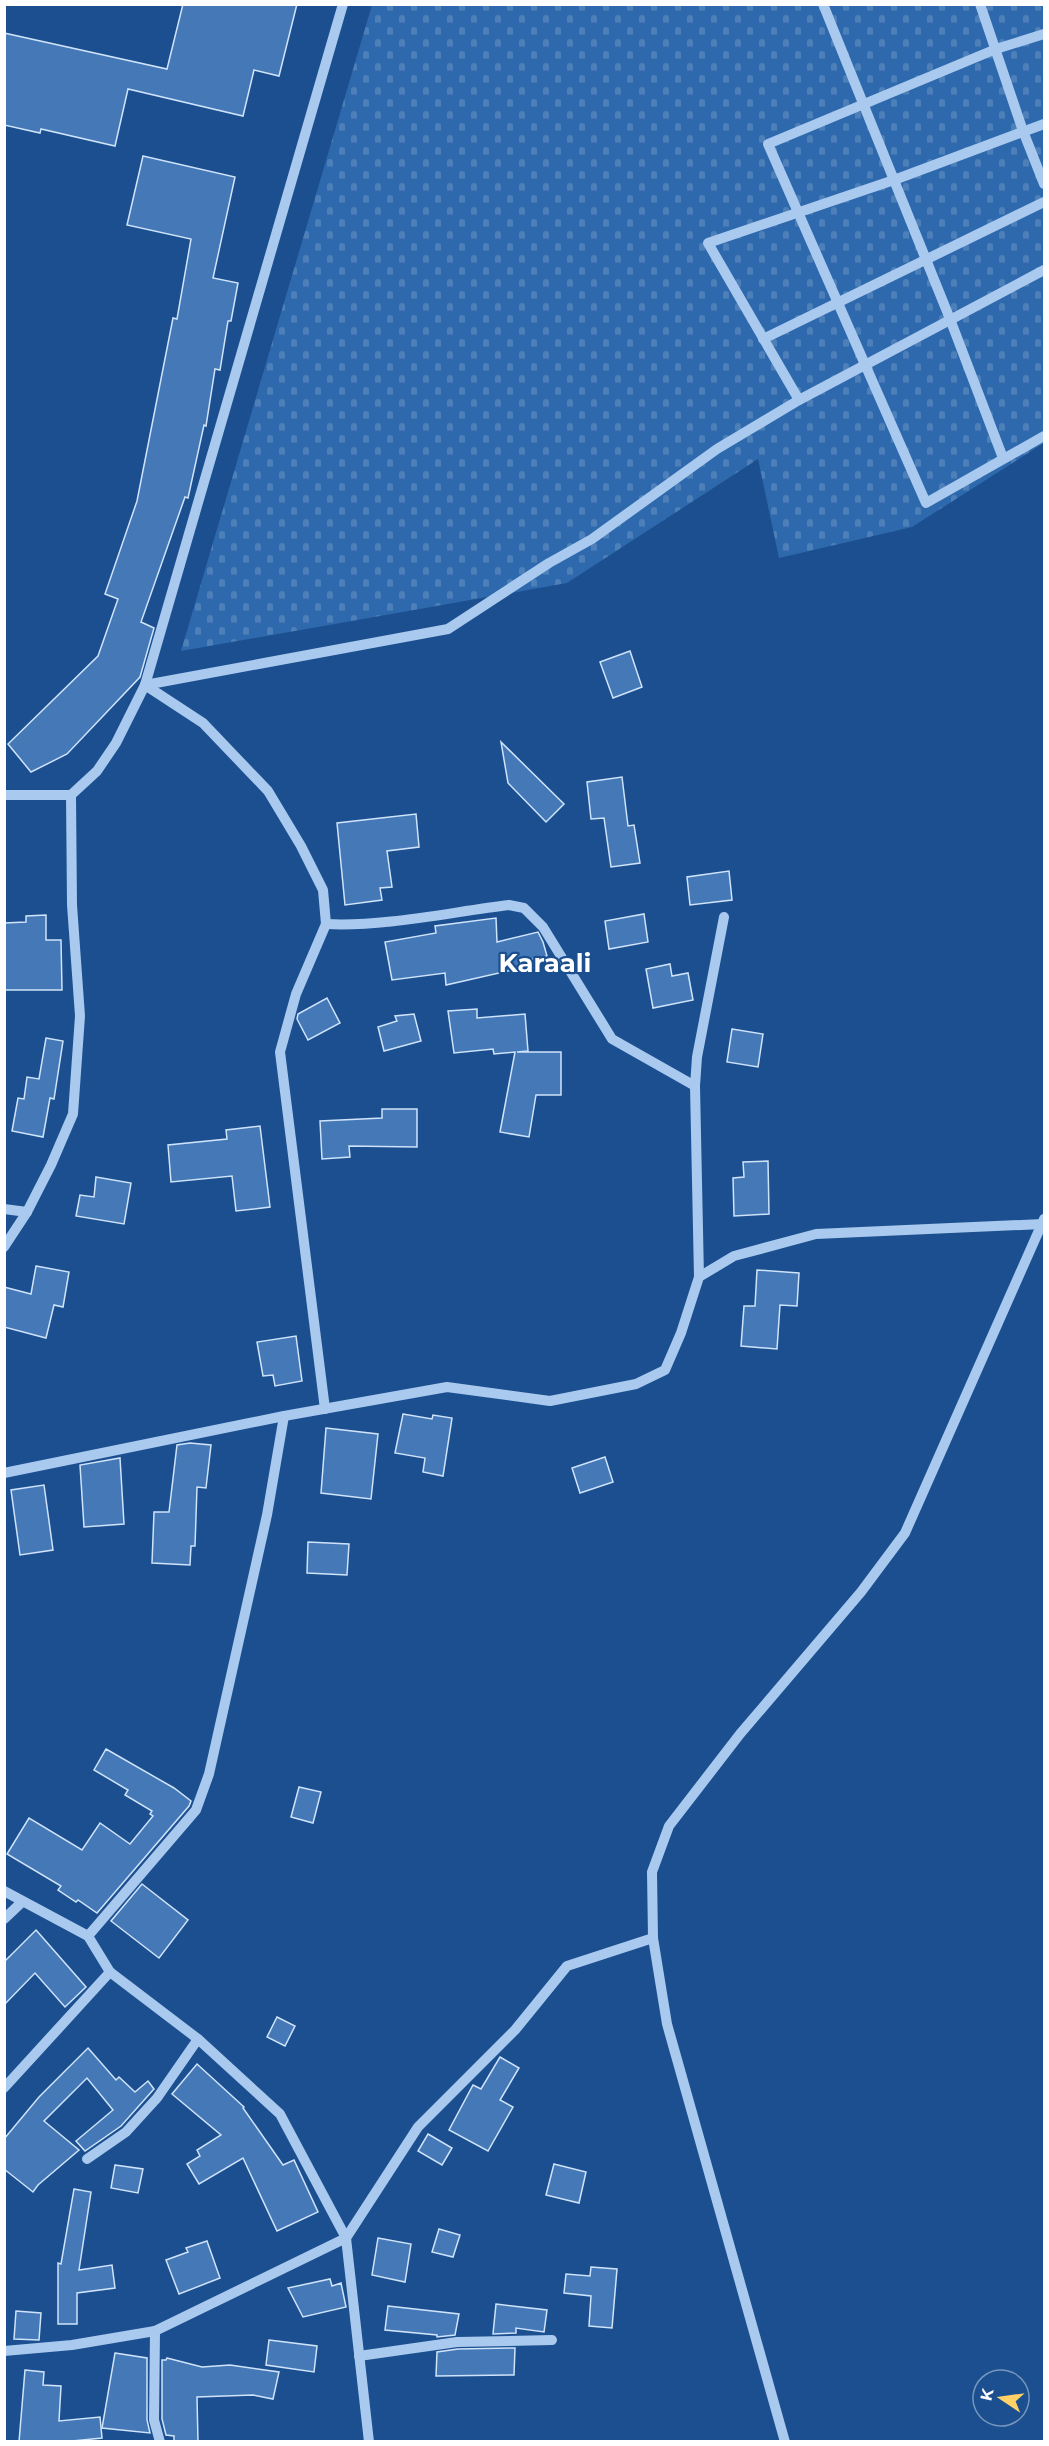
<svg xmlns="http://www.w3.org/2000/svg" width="1049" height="2446" font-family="Montserrat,sans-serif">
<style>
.cemetery{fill:url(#cemetery-stones)}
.building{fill:#4478b7;stroke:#cfe3fa;stroke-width:1.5}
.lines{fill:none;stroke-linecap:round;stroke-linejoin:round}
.minor{stroke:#a9c9ee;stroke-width:10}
.labels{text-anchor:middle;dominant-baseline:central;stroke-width:4.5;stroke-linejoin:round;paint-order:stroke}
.district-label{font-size:26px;font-weight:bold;fill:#fff;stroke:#1b4f8f}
</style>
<defs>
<pattern id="cemetery-stones" width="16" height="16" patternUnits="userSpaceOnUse" patternTransform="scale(1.5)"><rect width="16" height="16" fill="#2e69ad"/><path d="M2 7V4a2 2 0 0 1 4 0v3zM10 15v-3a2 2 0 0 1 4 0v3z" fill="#4d80b9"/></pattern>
</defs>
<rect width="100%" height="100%" fill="#1b4f8f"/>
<path class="cemetery" d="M372,5H1044V443L912,527L779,558L758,459L567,583L181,651Z"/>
<g class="building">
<path d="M183,4H297L279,76L254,70L243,116L128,89L115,146L41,129L40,133L4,125V33L167,69Z"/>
<path d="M143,156L235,177L213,278L238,283L231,321H228L220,370L215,369L206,426L204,425L188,498L185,497L141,622L154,628L140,677L67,754L31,772L8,744L98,656L118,599L105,594L137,501L173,318L177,319L191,239L127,225Z"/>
<path d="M630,651L642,687L613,698L600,662Z"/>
<path d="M501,742L564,804L546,822L508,783Z"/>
<path d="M622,777L628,826L634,825L640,863L611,867L604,818L591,819L587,782Z"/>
<path d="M416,814L419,847L387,851L392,887L380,888L382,900L345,905L337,823Z"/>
<path d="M729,871L732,900L690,905L687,877Z"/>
<path d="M644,914L648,942L609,949L605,921Z"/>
<path d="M46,915V940H61L62,990H4V923L26,922V916Z"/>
<path d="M496,918L497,942L538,932L543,942L547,956L524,961L525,967L446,985L445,973L392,980L385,942L436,933L435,926Z"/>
<path d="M670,964L672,976L688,973L693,1000L653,1008L646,969Z"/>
<path d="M327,998L340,1023L308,1040L297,1019L298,1014Z"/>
<path d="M477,1009V1018L525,1014L528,1051L517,1052H561V1095H536L529,1137L500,1132L515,1052L494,1054L493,1049L454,1053L448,1011Z"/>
<path d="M414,1014L421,1041L384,1051L378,1027L397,1021L395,1016Z"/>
<path d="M732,1029L763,1034L758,1067L727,1062Z"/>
<path d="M46,1038L63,1041L54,1099L50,1098L43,1137L12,1131L18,1098L24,1099L27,1077L39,1079Z"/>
<path d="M382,1109H417V1147L349,1146L350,1157L322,1159L320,1121L382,1118Z"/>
<path d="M260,1126L270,1207L236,1211L232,1176L171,1182L168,1145L227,1139L226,1130Z"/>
<path d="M768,1161L769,1214L734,1216L733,1178L744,1177L743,1162Z"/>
<path d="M96,1177L131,1183L124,1224L76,1216L80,1195L94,1197Z"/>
<path d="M36,1266L69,1272L63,1307L54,1305L46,1338L4,1327V1287L31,1294Z"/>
<path d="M757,1270L799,1273L797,1306L780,1305L777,1349L741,1346L744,1306H755Z"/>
<path d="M296,1336L302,1381L275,1386L273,1375L263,1376L257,1342Z"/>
<path d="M403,1414L432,1419L433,1415L452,1418L443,1476L423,1472L425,1458L395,1453Z"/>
<path d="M326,1428L378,1434L371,1499L321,1493Z"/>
<path d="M190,1443L211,1445L206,1488L197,1487L195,1546H191L190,1565L152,1563L154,1512H169L177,1445Z"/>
<path d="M605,1457L613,1482L580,1493L572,1468Z"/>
<path d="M120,1458L124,1524L84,1527L80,1465Z"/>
<path d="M44,1485L53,1550L20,1555L11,1490Z"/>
<path d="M308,1542L349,1544L347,1575L307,1573Z"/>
<path d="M106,1749L174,1788L191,1801L189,1806L97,1913L78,1900L76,1902L58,1890L61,1886L7,1854L29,1818L82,1850L100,1823L130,1844L153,1816L150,1814L152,1811L125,1795L128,1790L94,1770Z"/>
<path d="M299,1787L321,1792L313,1823L291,1817Z"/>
<path d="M142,1884L188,1920L159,1958L111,1921Z"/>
<path d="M36,1930L86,1987L65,2007L35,1973L4,2005V1962Z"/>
<path d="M277,2017L295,2026L285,2046L267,2037Z"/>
<path d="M88,2048L116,2080L119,2077L135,2092L148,2081L154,2089L121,2126L85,2151L76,2141L113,2110L87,2078L44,2121L79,2150L38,2185L33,2192L4,2169V2139L39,2097Z"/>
<path d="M500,2057L519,2068L500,2100L513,2107L488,2151L449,2130L473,2085L481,2089Z"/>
<path d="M197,2064L244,2107L243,2108L283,2165L294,2160L318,2212L277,2231L243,2158L199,2184L187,2164L200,2156L197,2150L221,2135L172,2094Z"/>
<path d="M428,2134L452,2148L442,2165L418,2151Z"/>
<path d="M554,2164L586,2172L579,2203L546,2195Z"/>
<path d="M115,2165L143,2169L138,2193L111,2188Z"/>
<path d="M74,2189L91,2192L79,2270L112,2265L115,2288L77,2293V2324H58V2263L61,2264Z"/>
<path d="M439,2229L460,2235L453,2257L432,2252Z"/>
<path d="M378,2238L411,2244L405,2282L372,2275Z"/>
<path d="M207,2241L220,2278L179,2294L166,2260L188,2252L186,2248Z"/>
<path d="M591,2267L617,2269L612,2328L589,2326L591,2296L564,2293L566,2274L590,2276Z"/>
<path d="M330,2279L332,2286L341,2283L346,2307L303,2317L288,2288Z"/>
<path d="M496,2304L547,2310L544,2332L516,2328V2333L493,2334Z"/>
<path d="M388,2306L459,2314L455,2335L437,2337V2335L385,2330Z"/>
<path d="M16,2311L41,2313L39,2340L14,2339Z"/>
<path d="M269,2340L317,2346L314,2372L266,2365Z"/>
<path d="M515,2348L514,2375L436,2376L437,2352L458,2349Z"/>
<path d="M115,2353L147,2358V2420L150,2433L102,2428Z"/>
<path d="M167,2358L202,2367L230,2365L279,2372L273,2399L253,2395L197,2397L198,2442H174V2436L166,2435L162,2419V2360H166Z"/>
<path d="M25,2370L44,2372L43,2385L61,2386L59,2421L100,2417L102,2438L62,2442H19Z"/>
</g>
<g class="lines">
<g class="minor">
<path d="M823,4L950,319L1003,458"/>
<path d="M980,4L1023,131L1044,184"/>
<path d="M1044,34L996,49L768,144L926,503L1044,436"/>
<path d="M763,339L1044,202"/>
<path d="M799,400L708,243L894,180L1044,124"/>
<path d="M145,685L448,629L549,563L592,539L717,449L799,400L1044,270"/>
<path d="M145,685L203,723L268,791L301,846L323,890L326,924L296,994L280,1052L325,1409"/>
<path d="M4,795H71"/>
<path d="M326,924C384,927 451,912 509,905L524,908L543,927L612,1039L695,1086"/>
<path d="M4,1209L27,1212"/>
<path d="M4,1247L27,1212L51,1165L73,1114L80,1016L72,905L71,795L97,771L116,743L145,685L343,4"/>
<path d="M699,1277L695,1086L697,1057L724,917"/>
<path d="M4,1473L284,1416L447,1387L550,1401L636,1384L665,1370L681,1333L699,1277L734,1256L816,1234L1043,1224"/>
<path d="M4,1891L88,1936L110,1972L198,2039L280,2114L346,2238L369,2442"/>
<path d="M4,1919L22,1902"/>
<path d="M88,1936L196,1810L209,1774L267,1515L284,1416"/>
<path d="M4,2088L110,1972"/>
<path d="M87,2159L126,2132L157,2098L198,2039"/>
<path d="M155,2331L154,2420L160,2442"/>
<path d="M4,2351L72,2345L155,2331L346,2238L418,2127L515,2030L567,1966L653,1938"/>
<path d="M359,2356L457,2342L552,2340"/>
<path d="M785,2442L667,2024L653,1938L652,1872L669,1826L740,1734L861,1592L905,1533L1044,1219"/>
</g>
</g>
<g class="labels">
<g class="district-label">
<text x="545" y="963">Karaali</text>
</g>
</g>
<rect width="1049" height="2446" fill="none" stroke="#ffffff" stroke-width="12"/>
<g transform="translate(1001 2398) rotate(283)"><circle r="28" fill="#1b4f8f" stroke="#7695bc" stroke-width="1.5"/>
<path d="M0-4.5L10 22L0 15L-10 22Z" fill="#ffd166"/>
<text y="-9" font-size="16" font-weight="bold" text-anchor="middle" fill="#ffffff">K</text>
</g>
</svg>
